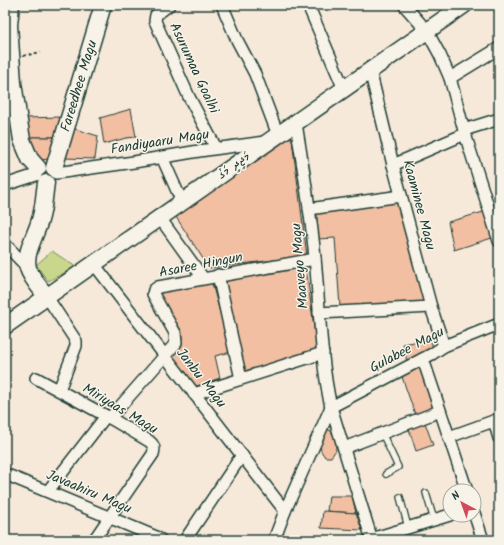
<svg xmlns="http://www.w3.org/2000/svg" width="504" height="545" font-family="Kalam,'Noto Sans Thaana',sans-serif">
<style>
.green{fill:#c8d78b;stroke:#748a60}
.building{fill:#f2bfa3;stroke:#1f3d34}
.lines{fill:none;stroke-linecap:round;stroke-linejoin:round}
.lane-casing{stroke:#1f3d34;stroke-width:8}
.street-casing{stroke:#1f3d34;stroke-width:14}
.secondary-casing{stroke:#1f3d34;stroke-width:19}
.path{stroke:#1f3d34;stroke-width:2;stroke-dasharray:3 3;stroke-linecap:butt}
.lane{stroke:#f7f3e8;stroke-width:5.5}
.street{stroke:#f7f3e8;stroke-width:11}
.secondary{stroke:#f7f3e8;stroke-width:16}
.labels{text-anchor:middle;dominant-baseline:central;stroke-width:3;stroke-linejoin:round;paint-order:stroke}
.street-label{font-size:14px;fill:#1f3d34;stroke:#f7f3e8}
</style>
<rect width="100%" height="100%" fill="#f6e9da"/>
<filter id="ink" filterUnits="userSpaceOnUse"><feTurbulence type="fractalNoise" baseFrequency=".025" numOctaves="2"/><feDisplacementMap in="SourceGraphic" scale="8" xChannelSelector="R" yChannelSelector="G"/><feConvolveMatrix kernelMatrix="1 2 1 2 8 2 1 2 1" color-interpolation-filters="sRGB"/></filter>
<g filter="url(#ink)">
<path class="green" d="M52,251L76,267L48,281L36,265Z"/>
<g class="building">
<path d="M131,109L136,137L126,138L104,144L100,118Z"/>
<path d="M62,117L57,137H29L23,118Z"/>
<path d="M72,128L98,136L95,159L64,158Z"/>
<path d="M291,132L307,256L209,268L176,217Z"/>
<path d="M29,137H57L49,159L41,160L35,154Z"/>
<path d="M399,200L427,304L340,307L335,238L317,239V212Z"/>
<path d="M487,211L495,237L454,250L448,222Z"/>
<path d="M306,267L317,350L244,373L223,280Z"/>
<path d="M211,280L231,352L215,356L220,378L194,387L172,357L182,343V332L159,294L163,288Z"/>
<path d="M431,339L433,350L407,362L403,344Z"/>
<path d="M419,365L423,369L435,406L431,412L416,417L401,374Z"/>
<path d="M424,420L433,445L416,451L408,426Z"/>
<path d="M327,429L331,431L333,435H335L336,450L331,457H325L321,451L319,436Z"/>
<path d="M329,496H352L356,513L327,511Z"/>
<path d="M323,511L356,513L362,530L321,528Z"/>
</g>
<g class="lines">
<defs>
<g id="lane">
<path d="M382,433L398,467L386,474"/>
<path d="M426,493L434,520"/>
<path d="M400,497L408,527"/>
</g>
<g id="street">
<path d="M169,5L156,15L155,21L189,97L216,148"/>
<path d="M222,5L237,40L255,74L278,135"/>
<path d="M308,5L344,89"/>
<path d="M404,5L427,31L440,55L450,78L465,134L499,241"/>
<path d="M370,70L393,165L431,307L444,346"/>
<path d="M450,78L499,48"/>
<path d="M296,123C303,168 311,213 315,258C320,308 320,358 331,407L372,540"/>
<path d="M464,130L499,119"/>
<path d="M162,157L182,202L177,205"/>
<path d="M393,165L465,134"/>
<path d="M56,173L134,162L199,151L265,142"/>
<path d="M5,185L36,175"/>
<path d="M309,209L401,196"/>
<path d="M160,218L203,278"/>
<path d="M5,244L28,268"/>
<path d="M94,264L285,511"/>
<path d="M218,275L241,379"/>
<path d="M47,297L76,341V346L59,390"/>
<path d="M319,313L431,307"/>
<path d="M423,359L467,491"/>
<path d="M36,378L110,418L149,441C154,445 155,448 153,454L94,540"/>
<path d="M194,394L323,353"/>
<path d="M331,407L432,354L444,346L499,324"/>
<path d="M110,418L176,343L175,333L153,294L154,290L158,287L315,259"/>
<path d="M494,421L499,438"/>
<path d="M449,437L499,419"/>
<path d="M344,448L440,411"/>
<path d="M5,474L154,536L161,540"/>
<path d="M48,491L106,416"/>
<path d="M474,513L483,540"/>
<path d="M371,539L450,515"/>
<path d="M185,540L242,455"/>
<path d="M274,540L285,511L331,407"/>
</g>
<g id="secondary">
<path d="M11,5L9,25L13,83L22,140L30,159L38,168"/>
<path d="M54,168L103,5"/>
<path d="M46,183C44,195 44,208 40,220C36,235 24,253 28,268C31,278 41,289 47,297"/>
<path d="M5,326L464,5"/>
</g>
</defs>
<use href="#lane" class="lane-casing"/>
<use href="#street" class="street-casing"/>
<use href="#secondary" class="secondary-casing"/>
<path class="path" d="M23,56L41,52"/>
<use href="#lane" class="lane"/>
<use href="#street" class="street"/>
<use href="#secondary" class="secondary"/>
</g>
</g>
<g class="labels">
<g class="street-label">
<text transform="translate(194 68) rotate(65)">Asurumaa Goalhi</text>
<text transform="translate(79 86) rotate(-73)">Fareedhee Magu</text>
<text transform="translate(160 142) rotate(-9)">Fandiyaaru Magu</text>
<text transform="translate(234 166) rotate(-35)">މަޖީދީ މަގު</text>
<text transform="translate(419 205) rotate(75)">Kaaminee Magu</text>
<text transform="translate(201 265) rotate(-11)">Asaree Hingun</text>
<text transform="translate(300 266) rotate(-95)">Maaveyo Magu</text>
<text transform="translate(407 350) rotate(-28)">Gulabee Magu</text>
<text transform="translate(201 378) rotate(52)">Janbu Magu</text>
<text transform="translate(120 409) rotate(31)">Miriyaas Magu</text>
<text transform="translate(89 492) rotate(23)">Javaahiru Magu</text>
</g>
</g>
<rect width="504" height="545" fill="none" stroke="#f7f3e8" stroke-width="20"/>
<rect x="10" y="10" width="484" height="525" fill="none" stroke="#1f3d34" stroke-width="1.5" filter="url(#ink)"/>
<g transform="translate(462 503) rotate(319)"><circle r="19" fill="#f7f3e8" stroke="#a1aaa0"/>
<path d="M0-3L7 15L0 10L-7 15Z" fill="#d1495b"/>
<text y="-6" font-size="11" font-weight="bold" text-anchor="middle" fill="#1f3d34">N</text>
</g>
</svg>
